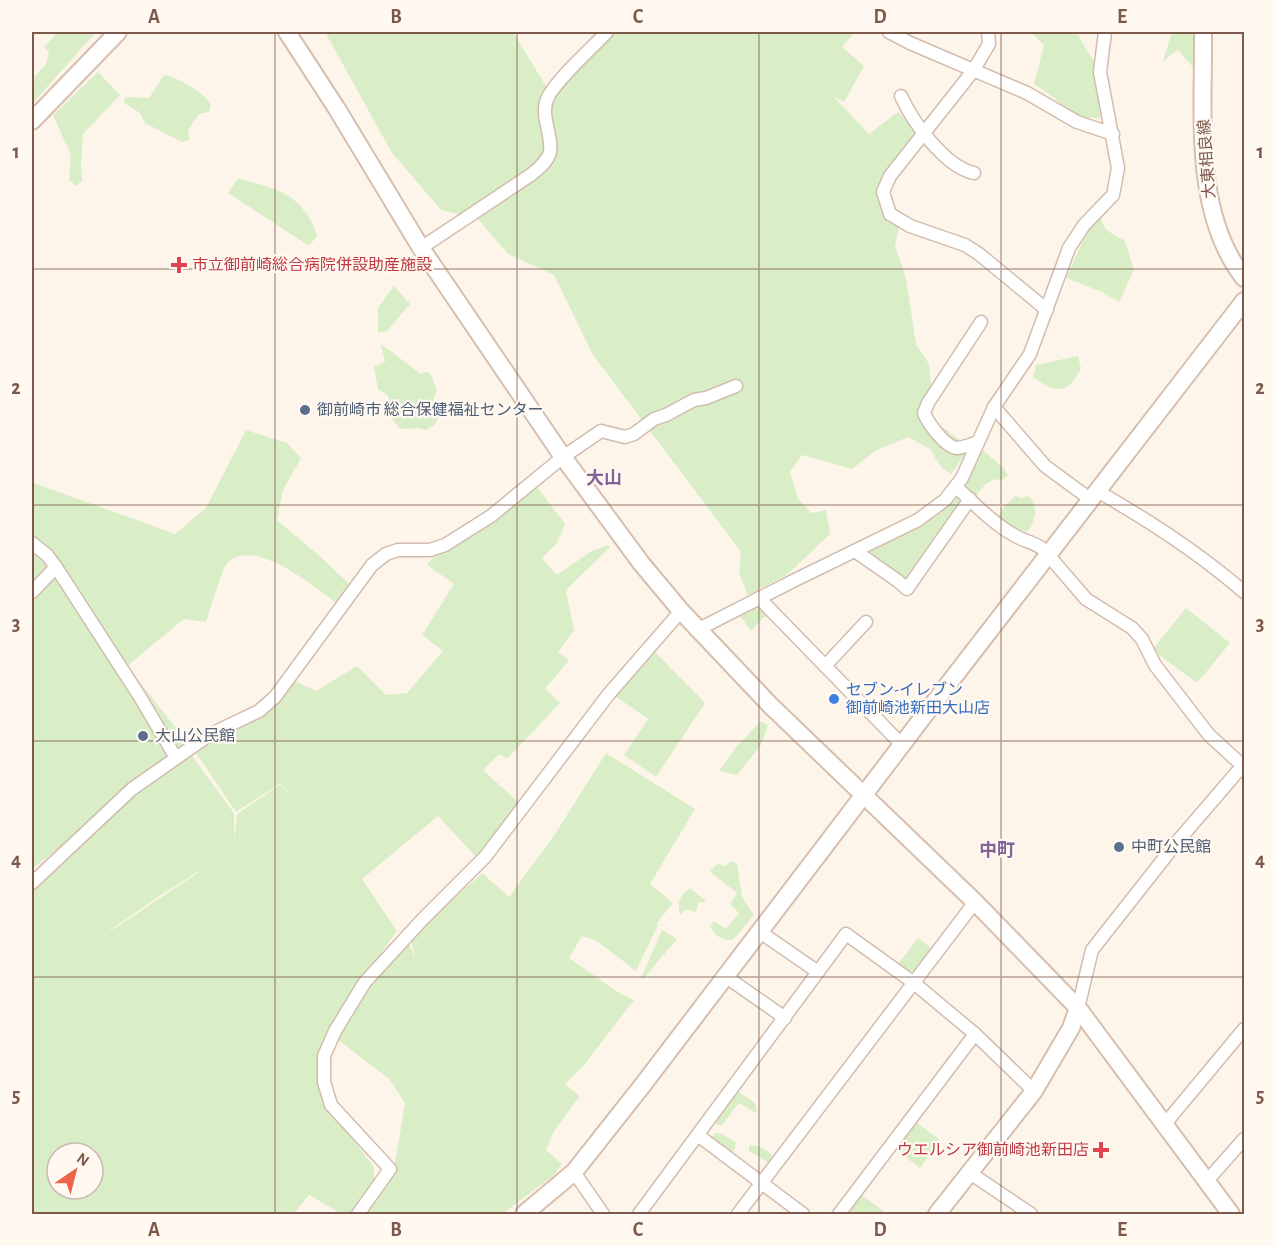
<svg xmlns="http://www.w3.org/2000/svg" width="1276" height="1246" font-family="'Alegreya Sans','Noto Sans JP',sans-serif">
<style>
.green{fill:#d9eec7;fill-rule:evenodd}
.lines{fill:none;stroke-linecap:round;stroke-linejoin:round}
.street-casing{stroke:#d2bcae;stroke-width:15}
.secondary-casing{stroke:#d8bead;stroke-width:20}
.street{stroke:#fff;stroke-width:12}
.secondary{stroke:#fff;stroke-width:16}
.grid{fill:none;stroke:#7c594a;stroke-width:1.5;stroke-opacity:0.55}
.health-dot{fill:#e0444e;stroke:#fff9f2;stroke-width:2}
.service-dot{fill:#5c6f8a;stroke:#fff9f2;stroke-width:2}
.shop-dot{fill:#3f7fe0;stroke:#fff9f2;stroke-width:2}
.labels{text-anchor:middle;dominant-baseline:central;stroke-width:4.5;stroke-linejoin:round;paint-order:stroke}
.street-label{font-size:16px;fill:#7c594a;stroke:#fff9f2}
.health-label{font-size:16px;fill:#be3a42;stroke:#fff9f2;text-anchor:start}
.service-label{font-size:16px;fill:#4e5e75;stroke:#fff9f2;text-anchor:start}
.shop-label{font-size:16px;fill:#366cbe;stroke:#fff9f2;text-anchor:start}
.neighbourhood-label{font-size:18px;font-weight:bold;fill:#836398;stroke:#fff9f2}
.neatline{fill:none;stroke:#7c594a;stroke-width:2}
.grid-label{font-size:20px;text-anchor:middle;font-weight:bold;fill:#7c594a}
</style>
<rect width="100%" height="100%" fill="#fef5ea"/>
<g class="green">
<path d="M58,32H96L32,104V79L46,64L49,53L44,47Z"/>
<path d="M325,32H513L549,91L612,32H855L842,47L864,66L844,102L834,97L869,134L898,112L922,135L880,182L890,214L900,223L895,246L906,278L916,344L929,364L931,386L921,412L970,447L951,474L941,467L930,449L908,437L875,451L852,469L802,455L790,472L798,498L811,513L826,510L830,534L788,574L748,595L739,573L741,552L593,355L554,275L508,254L478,219L441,210L392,153Z"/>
<path d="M1030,32H1077L1087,51L1095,62L1100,118H1077L1053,97L1034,84L1044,45Z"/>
<path d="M1172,32H1197V72L1178,50L1163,61Z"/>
<path d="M98,72L120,95L83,134L81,168L82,181L77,186L69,180L71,155L53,115Z"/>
<path d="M164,75C177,77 207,93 211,106L209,112L199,114L188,130L189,140L182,142L145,123L140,113L124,103L125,97L149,98Z"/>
<path d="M238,178C253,183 271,186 285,194C300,202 313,219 317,236L309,246L228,193Z"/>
<path d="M1099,215L1106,230L1125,241L1134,270L1119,302L1102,292L1066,278L1086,234Z"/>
<path d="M394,286L410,304L387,331L378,333V308Z"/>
<path d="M381,344L421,374L425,372L430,373L437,390L431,407L439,417L435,424L426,430L418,428L400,429L392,419L388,396L378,389L374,367L385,362Z"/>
<path d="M1078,356L1081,368C1067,396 1056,393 1033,377L1036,365Z"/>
<path d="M246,430L287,443L301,458L283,490L277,520L323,559L350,585L335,602C313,586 251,534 226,565C221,572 210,611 206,622L184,619L127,666L191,747L32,869V480L34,483L175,534L206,508Z"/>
<path d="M981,449L1004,468L1008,475L1001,481L994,479C985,484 978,490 975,500L962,487Z"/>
<path d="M537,487L565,524L557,543L542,558L557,575L590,552L608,545L610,547L566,590L574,631L558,652L569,660L545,689L560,703L507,759L499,754L483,770L519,803L476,857L438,816L362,879L397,931L332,1021L322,1091L345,1130L374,1167V1180L349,1214H342L309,1195L293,1214H32V882L145,783L190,753L234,813V839L237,814L281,784L310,821L281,783L236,812L194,750L293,680L316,691L357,666L386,695L407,693L443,651L422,635L454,584L427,565L433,557L451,549ZM199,871V872L91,944L156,898ZM57,1153H93V1189H57Z"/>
<path d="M959,495L966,500L909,582L869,551L937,516Z"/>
<path d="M1016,496L1021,498L1029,496C1040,507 1035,521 1027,532L1017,528L1009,529L998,520C1000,508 1007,503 1016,496Z"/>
<path d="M756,608L769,613L770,617H764L751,631L740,616Z"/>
<path d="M1186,608L1230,643L1197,683L1152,650Z"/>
<path d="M655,652L705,703L656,777L624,755L648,719L615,696Z"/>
<path d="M761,721L768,725L761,745L737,775L719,771L737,746Z"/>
<path d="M606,753L695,809L650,884L673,903L656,924L658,925L636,971L597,941L582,936L569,958L619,993L634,1000L584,1065L565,1084L580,1096L554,1131L546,1150L562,1164L554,1175L502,1214H367L393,1175L405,1103L389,1079L337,1039L366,991L408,940L415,959L411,938L482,873L509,897L555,834Z"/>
<path d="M731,861L737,864L742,897L754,915L733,940C721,940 717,937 710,927L714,921L726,929L739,913L730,904L737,893L710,872L717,864L725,866Z"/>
<path d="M690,888L705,900V902L698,903L696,913L691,910H685L680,915C677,902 679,896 690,888Z"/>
<path d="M662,930L677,939L643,979L641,978Z"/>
<path d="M918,938L931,948L914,971H910L898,964Z"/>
<path d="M738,1091L755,1103L757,1110L756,1113L739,1103L722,1125H718L715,1120L729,1099Z"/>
<path d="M916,1122L940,1140L920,1168L895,1149Z"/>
<path d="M715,1133H720L736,1142L734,1152L731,1153L711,1139Z"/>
<path d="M749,1145C758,1144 769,1150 774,1158L769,1163L749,1151Z"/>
<path d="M859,1196H863L886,1213L885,1214H845Z"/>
</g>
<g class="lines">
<defs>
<g id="street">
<path d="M889,32L910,43L1027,93L1077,122L1113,134"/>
<path d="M988,32L989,44L973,71L890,176L883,192L890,214L910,226L965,245L979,254L1047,310"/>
<path d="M901,96C912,121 945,167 974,173"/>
<path d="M421,248L532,174C539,168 548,161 550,152C553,135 539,115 548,97C558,78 591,49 607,32"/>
<path d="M994,407L1045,466L1090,499"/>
<path d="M977,443C971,444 963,448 957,448C945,447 928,423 924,413L928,403L981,322"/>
<path d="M956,487C974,503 992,523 1014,535C1023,541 1034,542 1043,549L1086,599L1132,628L1142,639L1155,665L1209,735L1244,767"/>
<path d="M1097,491C1150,521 1199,553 1244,592"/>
<path d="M32,543L47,555L56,567L140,697L176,758"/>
<path d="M855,551L898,581L907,589L970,499"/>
<path d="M32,592L56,567"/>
<path d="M759,598L902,745"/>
<path d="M699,629L797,579L918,520L945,500L962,478L994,407L1030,354L1069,248L1084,225L1113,195L1118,168L1100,72L1105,32"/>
<path d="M825,666L866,622"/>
<path d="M32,883L132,789L209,735L259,711L275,697L372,565L386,554L398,550H430L445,545L491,516L563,457L601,431L625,437L634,434L654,419L666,415L694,400L706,398L736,386"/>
<path d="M760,932L818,972"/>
<path d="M725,976L785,1018"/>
<path d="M1078,1008L1092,950L1177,842L1244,764"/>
<path d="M1164,1125L1244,1029"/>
<path d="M699,1136L803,1214"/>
<path d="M574,1172L603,1214"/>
<path d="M970,1173L1031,1214"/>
<path d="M1206,1182L1244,1139"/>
<path d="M358,1214L390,1169L331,1105L324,1082V1056L335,1031L365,982L422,920L485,857L608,695L681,611"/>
<path d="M639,1214L846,934L914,983L975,1034L1034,1091"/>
<path d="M738,1214L975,902"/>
<path d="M839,1214L975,1034"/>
</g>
<g id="secondary">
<path d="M287,32L337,109L421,248L563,457L641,563L681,611L770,705L975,902L1078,1008L1231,1214"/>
<path d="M1203,32C1204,111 1192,212 1244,278"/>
<path d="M32,121L118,32"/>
<path d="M524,1214L574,1172L642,1086L936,700L1244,301"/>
<path d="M937,1214L1034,1091L1071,1028L1078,1008"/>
</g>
</defs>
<use href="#street" class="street-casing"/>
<use href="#secondary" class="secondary-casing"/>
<use href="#street" class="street"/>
<use href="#secondary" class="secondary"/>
</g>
<path class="grid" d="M275,32V1214M517,32V1214M759,32V1214M1001,32V1214M32,269H1244M32,505H1244M32,741H1244M32,977H1244"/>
<g class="health-dot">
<path d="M176 256h6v6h6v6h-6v6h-6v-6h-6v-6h6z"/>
<path d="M1098 1141h6v6h6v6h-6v6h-6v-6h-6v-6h6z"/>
</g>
<g class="service-dot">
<circle cx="305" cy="410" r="6"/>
<circle cx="143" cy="736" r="6"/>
<circle cx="1119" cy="847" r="6"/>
</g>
<circle class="shop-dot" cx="834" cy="699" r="6"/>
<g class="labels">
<g class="street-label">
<text transform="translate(1207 159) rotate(-94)">大東相良線</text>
</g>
<g class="health-label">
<text x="192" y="265">市立御前崎総合病院併設助産施設</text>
<text x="1089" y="1150" text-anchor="end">ウエルシア御前崎池新田店</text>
</g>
<g class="service-label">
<text x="317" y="410">御前崎市 総合保健福祉センター</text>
<text x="155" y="736">大山公民館</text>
<text x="1131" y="847">中町公民館</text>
</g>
<g class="shop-label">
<text x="846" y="690">セブン‐イレブン<tspan x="846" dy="18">御前崎池新田大山店</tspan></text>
</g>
<g class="neighbourhood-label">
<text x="604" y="479">大山</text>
<text x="997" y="851">中町</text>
</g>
</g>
<rect width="1276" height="1246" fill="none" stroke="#fff9f2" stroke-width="66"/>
<g transform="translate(75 1171) rotate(35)"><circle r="28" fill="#fff9f2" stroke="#cbb9af" stroke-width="1.5"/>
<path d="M0-4.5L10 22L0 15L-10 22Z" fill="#ef6448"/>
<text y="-9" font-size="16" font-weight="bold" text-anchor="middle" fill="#7c594a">N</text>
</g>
<rect x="33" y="33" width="1210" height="1180" class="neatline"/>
<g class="grid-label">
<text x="154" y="23">A</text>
<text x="396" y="23">B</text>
<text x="638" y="23">C</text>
<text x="880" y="23">D</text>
<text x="1122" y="23">E</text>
<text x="16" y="158">1</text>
<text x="1260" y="158">1</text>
<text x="16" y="394">2</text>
<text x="1260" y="394">2</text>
<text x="16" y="630">3</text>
<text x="1260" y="630">3</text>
<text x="16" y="866">4</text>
<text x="1260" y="866">4</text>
<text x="16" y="1102">5</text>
<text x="1260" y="1102">5</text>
<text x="154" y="1236">A</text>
<text x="396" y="1236">B</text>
<text x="638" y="1236">C</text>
<text x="880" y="1236">D</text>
<text x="1122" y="1236">E</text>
</g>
</svg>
